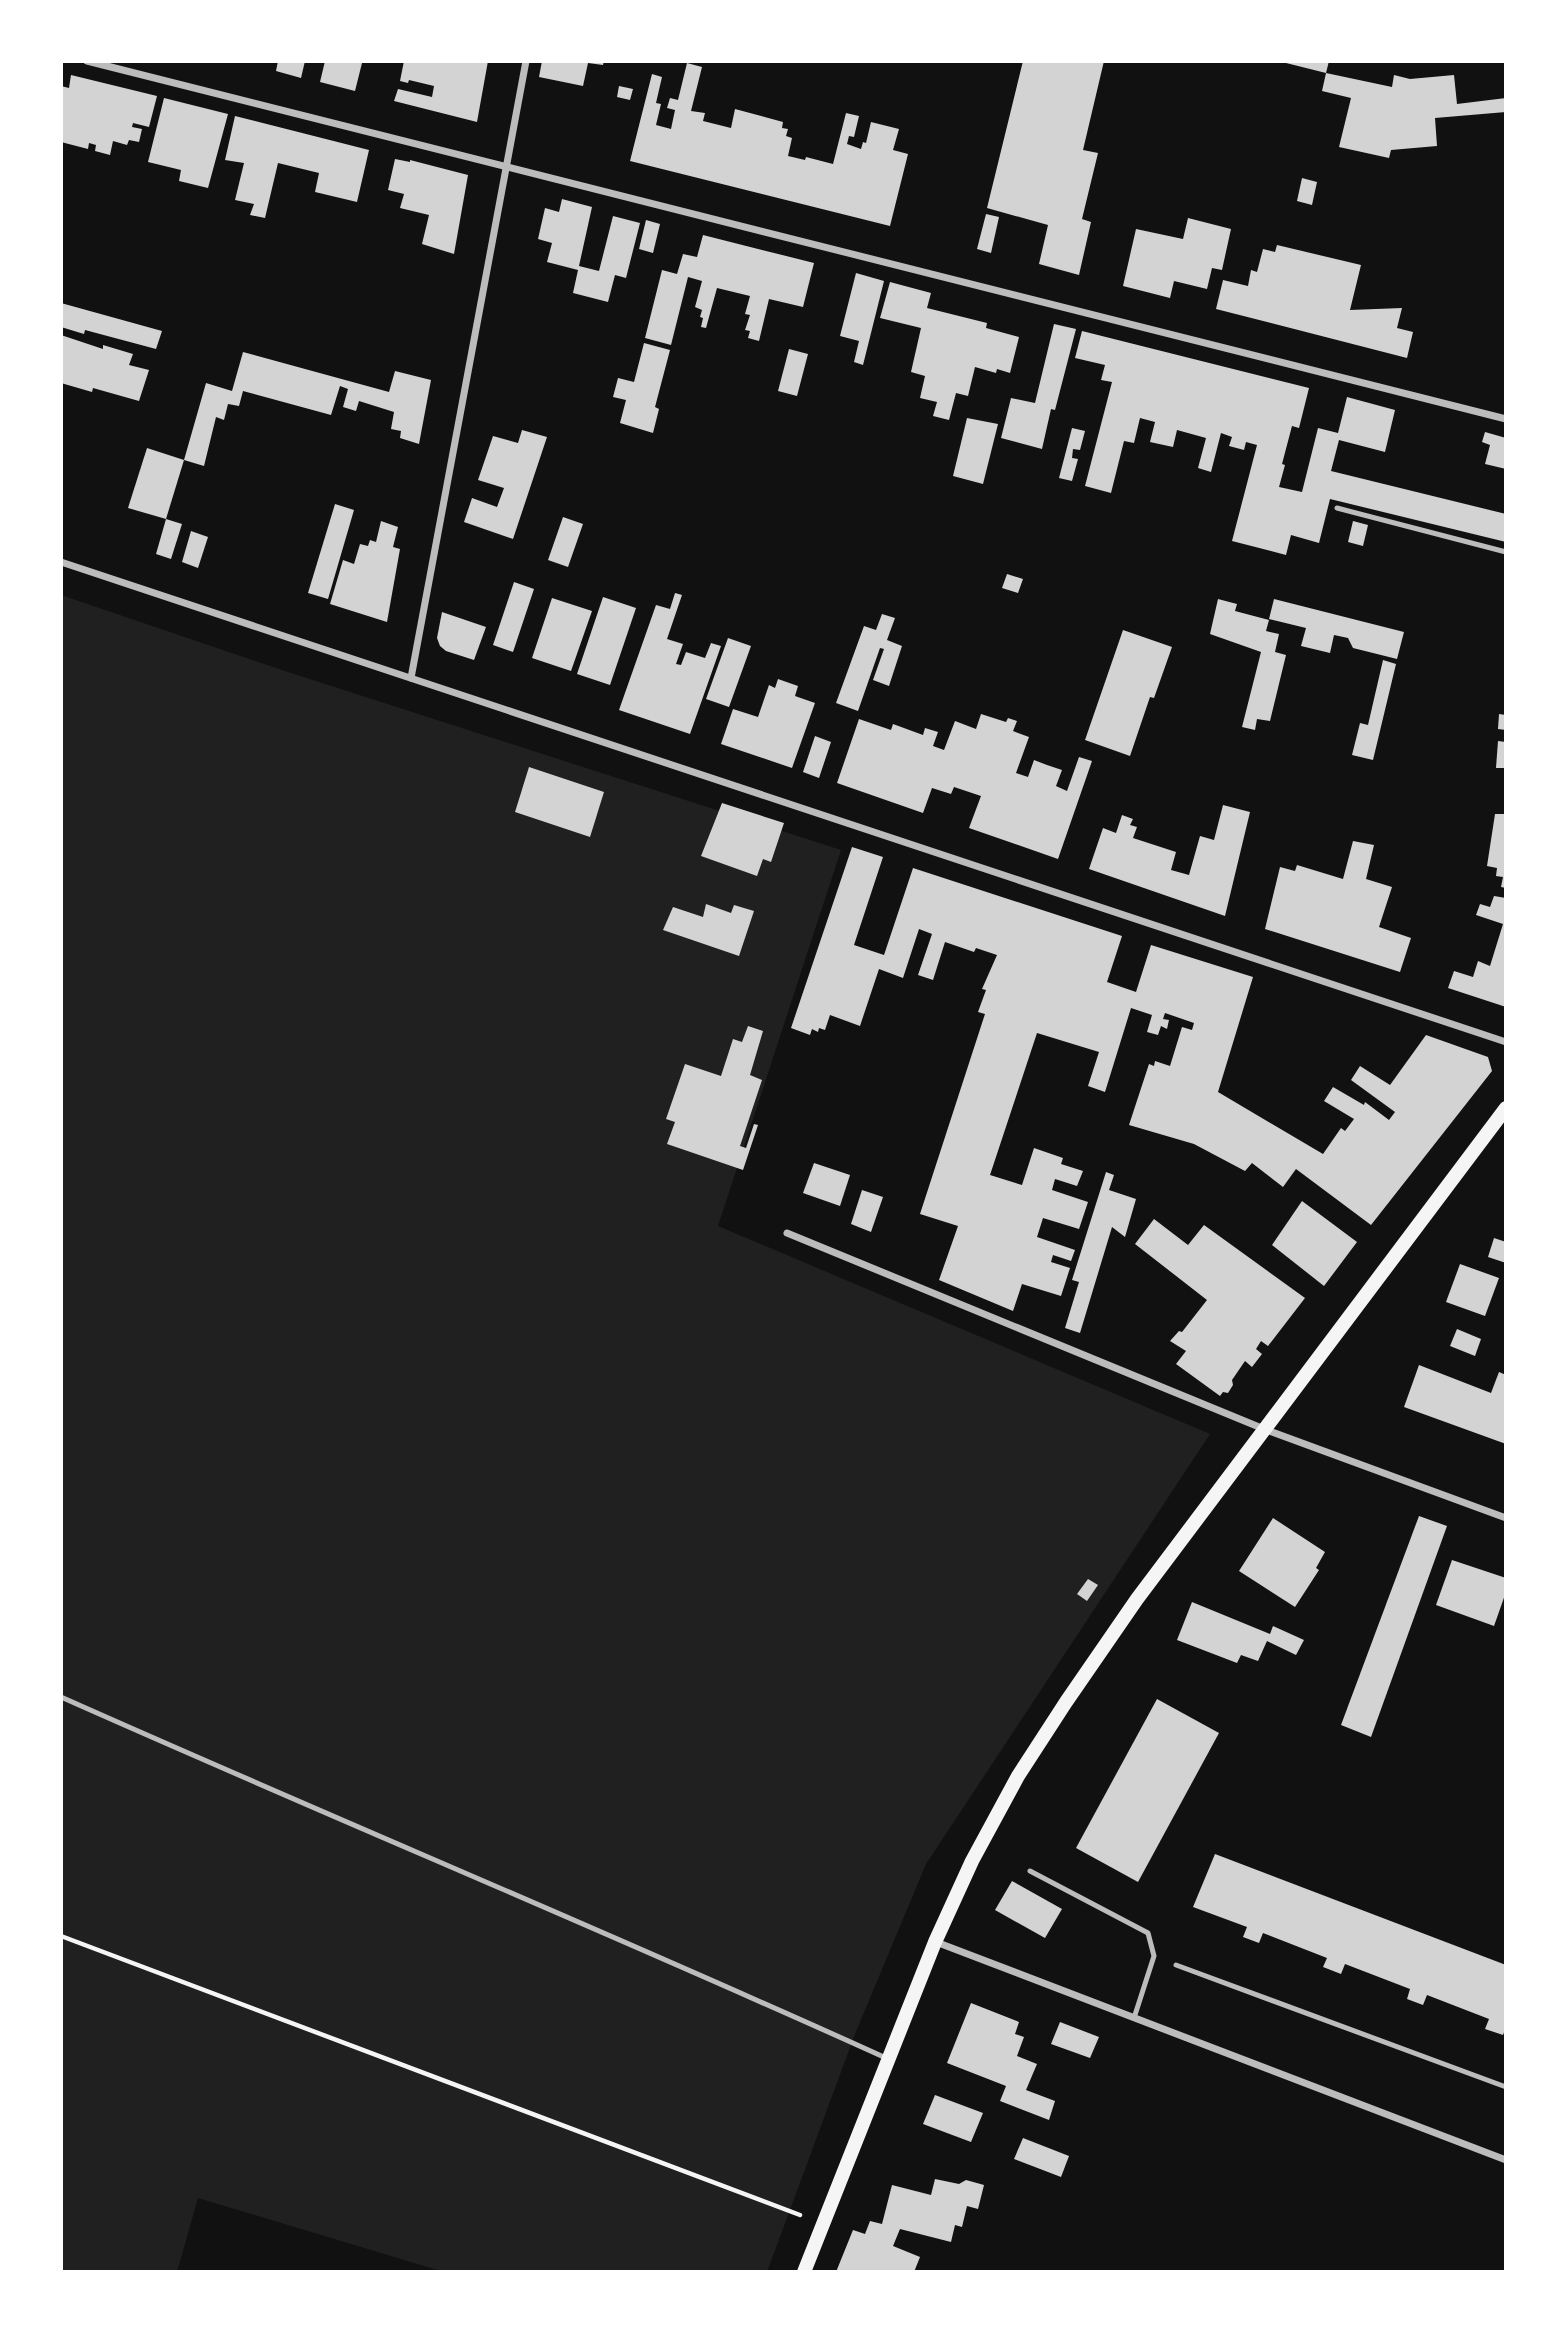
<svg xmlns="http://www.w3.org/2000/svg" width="1567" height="2333" font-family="Manrope,sans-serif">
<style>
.green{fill:#202020}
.building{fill:#d3d3d3}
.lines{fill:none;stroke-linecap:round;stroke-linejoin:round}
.path{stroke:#f5f5f5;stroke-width:4.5}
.service{stroke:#bcbcbc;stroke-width:5}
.minor{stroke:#bcbcbc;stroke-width:7}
.secondary{stroke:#f5f5f5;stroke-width:14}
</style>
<rect width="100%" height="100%" fill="#111"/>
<path class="green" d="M61,595L288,672L841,850L718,1226L1210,1434L926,1864L855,2034L767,2272H444L198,2198L177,2272H61Z"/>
<g class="building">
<path d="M278,61H305L301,78L276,71Z"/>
<path d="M325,61L362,63L355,91L320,82Z"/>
<path d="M404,61H488L477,122L394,101L398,89L432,97L434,86L409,80L408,83L400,81Z"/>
<path d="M542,61H604L603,65L588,63L583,86L539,77Z"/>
<path d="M1023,61H1104L1083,150L1098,153L1082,219L1091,222L1079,275L1039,264L1048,225L987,208Z"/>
<path d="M1278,61H1329L1326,73Z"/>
<path d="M687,63L702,67L691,111L705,113L703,121L731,128L735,109L783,122L782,128L788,129L786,136L792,138L788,156L805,160L806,157L833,164L846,113L859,116L854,137L849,136L847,144L861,149L863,142L866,143L871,122L899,129L893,150L908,154L890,226L630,161L652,74L662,77L656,103L661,104L656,125L671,129L675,110L667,108L670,98L678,100Z"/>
<path d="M1326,73L1392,87L1394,75L1410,79L1454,75L1457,104L1506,98V112L1435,118L1437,146L1391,150L1389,158L1339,147L1351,98L1322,91Z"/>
<path d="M71,75L157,96L149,127L133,123L132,127L142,129L139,142L129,140L127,145L113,141L110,155L95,151L96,145L89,143L88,149L61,142V86L69,88Z"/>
<path d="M619,86L633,89L630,100L617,97Z"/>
<path d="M164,98L228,114L208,188L179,181L181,170L148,162Z"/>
<path d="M235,116L369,150L357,202L315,192L319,173L278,163L265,218L250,215L254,204L235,200L244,163L225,160Z"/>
<path d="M395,159L410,162V160L468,175L454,254L422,244L429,215L400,208L404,194L388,190Z"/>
<path d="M1302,178L1317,182L1312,205L1297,201Z"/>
<path d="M562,199L592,207L579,266L599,271L613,216L640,223L626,278L615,275L608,302L573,293L578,270L547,262L552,243L538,239L545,208L559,212Z"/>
<path d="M986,214L999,217L991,253L977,249Z"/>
<path d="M1188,218L1231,229L1222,270L1212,268L1207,289L1174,281L1170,298L1123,286L1136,229L1183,239Z"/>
<path d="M646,220L660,224L653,253L639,249Z"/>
<path d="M703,235L814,263L803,307L769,299L759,341L748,338L750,331L745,330L750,315L745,314L750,296L717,288L706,328L701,327L703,318L700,317L702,310L695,307L702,281L688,277L671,345L645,338L662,270L677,274L683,254L697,257Z"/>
<path d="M1277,245L1361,265L1350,310L1402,308L1397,328L1413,332L1407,358L1216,309L1223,280L1248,286L1251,270L1257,272L1263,249L1275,252Z"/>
<path d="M856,273L884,281L863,365L854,362L859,341L840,336Z"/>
<path d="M890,282L931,293L927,308L987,323L986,328L1019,337L1010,373L997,369L996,373L975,367L968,396L956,393L949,420L933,416L937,402L920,398L925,376L911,372L921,328L880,318Z"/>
<path d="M61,303L162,331L156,349L85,330L84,334L61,327Z"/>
<path d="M1054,324L1076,329L1055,410L1051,409L1042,449L1001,438L1011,398L1035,403Z"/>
<path d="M1082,331L1309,388L1299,428L1292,426L1282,464L1285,465L1279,487L1302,492L1318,428L1338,433L1347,397L1395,410L1385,452L1339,440L1331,471L1506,514V542L1330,499L1319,543L1291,535L1286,555L1232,541L1257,445L1246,442L1244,450L1229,446L1232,437L1221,433L1211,472L1198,468L1206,438L1177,430L1173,447L1150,442L1155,422L1140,418L1134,443L1124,441L1111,493L1085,486L1112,382L1101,380L1105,365L1075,358Z"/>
<path d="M61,335L103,349V345L133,354L129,365L149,370L139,401L93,388L92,392L61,383Z"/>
<path d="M644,343L670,350L655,407L659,409L653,433L620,423L626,400L613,397L618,378L634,382Z"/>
<path d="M789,349L808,354L797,396L778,391Z"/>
<path d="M243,352L389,392L395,371L431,380L419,444L400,438L401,431L391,429L394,412L359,401L356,411L343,407L348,389L340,386L331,415L243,391L239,406L228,404L224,420L216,417L204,466L184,460L206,383L232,391Z"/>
<path d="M967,418L998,424L983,484L953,476Z"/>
<path d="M1072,428L1085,431L1080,450L1073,449L1072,458L1078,459L1072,481L1059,478Z"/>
<path d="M522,430L547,437L513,539L464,522L472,498L497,507L504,488L478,480L493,436L518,443Z"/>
<path d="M1485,432L1506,438V469L1485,464L1490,445L1482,442Z"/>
<path d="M147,448L184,460L166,519L128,508Z"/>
<path d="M335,504L354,510L328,599L308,593Z"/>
<path d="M563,517L583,524L568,567L548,560Z"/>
<path d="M166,519L182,524L171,559L156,554Z"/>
<path d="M381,521L398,527L393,547L400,549L387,622L330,604L343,560L354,564L360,544L368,546L370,540L376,542Z"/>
<path d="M1353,521L1368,525L1363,546L1348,542Z"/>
<path d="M191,531L208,537L198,568L182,562Z"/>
<path d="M1007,574L1023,579L1018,593L1002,588Z"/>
<path d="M514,582L534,589L513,652L493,645Z"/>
<path d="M675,593L682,595L667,639L683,644L676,664L681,665L686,652L705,658L711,643L721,646L690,734L619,710L656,605L670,609Z"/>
<path d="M603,597L636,608L610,685L577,674Z"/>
<path d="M552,598L592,611L571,671L532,658Z"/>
<path d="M1218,599L1237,604L1235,611L1269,620L1266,631L1279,634L1275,652L1286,655L1270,721L1257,719L1255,730L1242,727L1261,652L1210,634Z"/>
<path d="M1274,599L1404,632L1397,659L1353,648L1348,638L1334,635L1330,653L1301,646L1306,628L1269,619Z"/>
<path d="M442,612L486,627L474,660L446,651L440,646L437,638Z"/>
<path d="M882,614L895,618L887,640L902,646L889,686L873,680L884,649L880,648L858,711L836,703L864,626L876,630Z"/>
<path d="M1123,630L1172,647L1154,698L1150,697L1130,756L1085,740Z"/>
<path d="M728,638L751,646L729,707L706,699Z"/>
<path d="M1383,660L1396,664L1373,760L1352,755L1360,723L1368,725Z"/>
<path d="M778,679L798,686L795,696L815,703L792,768L721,744L733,709L758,717L769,685L775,688Z"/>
<path d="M981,714L1006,722L1008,718L1017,721L1013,731L1029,737L1016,773L1028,777L1034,760L1047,765L1062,770L1056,786L1067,791L1079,757L1092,761L1058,859L969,828L981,796L954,787L951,794L932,788L923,813L837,783L859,719L891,730L893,724L923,735L925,728L938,732L933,746L944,750L955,721L976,729Z"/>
<path d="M1499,714L1506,715V730L1498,729Z"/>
<path d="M815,736L831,742L819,778L803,772Z"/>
<path d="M1498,741L1506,742V768H1496Z"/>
<path d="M529,767L604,792L590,837L515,812Z"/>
<path d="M722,803L784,823L771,862L763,859L757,876L701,856Z"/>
<path d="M1223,805L1250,812L1225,916L1089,869L1103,828L1116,833L1122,815L1133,819L1130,825L1137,827L1133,838L1176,852L1171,870L1189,875L1200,836L1214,840Z"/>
<path d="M1495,814H1506V888L1501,887L1503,877L1496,876L1497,868L1487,866Z"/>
<path d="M1353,841L1374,845L1366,879L1392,887L1379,927L1411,938L1400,972L1265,929L1280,867L1295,871L1297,865L1343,879Z"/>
<path d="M852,847L883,857L854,945L884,955L913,868L1122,936L1107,982L1136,992L1151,945L1253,977L1218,1092L1323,1154L1341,1128L1345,1131L1354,1119L1324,1101L1333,1087L1364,1105L1365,1102L1389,1120L1395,1112L1351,1080L1360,1066L1390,1085L1426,1035L1488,1057L1492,1071L1371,1225L1296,1169L1283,1187L1252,1163L1245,1171L1194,1144L1129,1125L1149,1064L1154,1066L1155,1061L1170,1066L1182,1027L1192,1030L1194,1023L1165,1013L1163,1019L1169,1020L1167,1029L1161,1026L1158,1035L1147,1032L1152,1015L1131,1008L1105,1092L1088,1086L1099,1052L1037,1033L990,1175L1022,1185L1034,1148L1063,1158L1061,1164L1083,1171L1077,1186L1055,1179L1052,1190L1088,1202L1079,1229L1043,1218L1037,1237L1075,1250L1071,1261L1053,1255L1051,1262L1070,1268L1061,1296L1022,1284L1013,1311L939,1280L958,1226L920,1214L984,1017L985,1014L978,1012L986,990L982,989L997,955L976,948L974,952L945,942L933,980L918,975L932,934L919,929L903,978L879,969L860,1026L830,1015L825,1030L819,1028L818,1032L812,1029L810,1035L791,1028Z"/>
<path d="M1494,896L1506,898V1007L1448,988L1454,971L1473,977L1478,961L1490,966L1503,924L1476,915L1480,904L1490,907Z"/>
<path d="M706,904L731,913L734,905L754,911L739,956L663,930L673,907L703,917Z"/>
<path d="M748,1026L763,1031L750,1075L762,1080L740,1146L746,1148L754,1124L758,1125L743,1170L667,1144L675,1122L666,1119L685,1064L721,1076L733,1039L742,1042Z"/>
<path d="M814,1163L850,1175L840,1206L803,1193Z"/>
<path d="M1106,1172L1114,1175L1109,1190L1136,1199L1125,1237L1112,1227L1080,1333L1065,1328L1079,1282L1072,1280Z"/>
<path d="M862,1190L883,1197L871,1232L851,1224Z"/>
<path d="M1302,1201L1357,1242L1324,1286L1272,1245Z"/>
<path d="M1154,1219L1188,1245L1204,1225L1305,1298L1268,1346L1261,1341L1256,1349L1262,1354L1252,1367L1245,1361L1232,1380L1233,1385L1228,1393L1223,1392L1220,1396L1176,1364L1186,1351L1170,1341L1179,1331L1182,1332L1207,1300L1135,1244Z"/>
<path d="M1494,1238L1506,1242V1263L1488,1257Z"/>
<path d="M1460,1264L1499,1278L1485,1316L1446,1302Z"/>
<path d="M1457,1329L1481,1339L1475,1356L1450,1346Z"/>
<path d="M1419,1365L1491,1393L1499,1372L1506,1375V1444L1404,1407Z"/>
<path d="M1419,1516L1447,1526L1371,1737L1341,1725Z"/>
<path d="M1273,1518L1325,1552L1316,1568L1319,1570L1295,1607L1239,1571Z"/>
<path d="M1452,1560L1506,1578V1592L1494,1626L1436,1605Z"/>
<path d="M1088,1579L1098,1585L1087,1601L1077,1594Z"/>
<path d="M1192,1602L1270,1634L1273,1626L1304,1640L1296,1655L1267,1641L1258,1661L1241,1655L1237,1663L1177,1640Z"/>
<path d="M1157,1699L1219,1733L1138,1882L1076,1848Z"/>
<path d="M1215,1854L1506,1965V2027L1503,2035L1485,2029L1489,2019L1427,1995L1423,2005L1407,1999L1410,1989L1345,1964L1341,1974L1323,1967L1327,1958L1263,1933L1259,1943L1243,1937L1247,1927L1193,1907Z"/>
<path d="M1012,1881L1062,1909L1045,1938L995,1910Z"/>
<path d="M971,2003L1019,2022L1015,2034L1024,2037L1017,2056L1037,2064L1026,2090L1055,2101L1049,2120L1000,2101L1006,2086L947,2063Z"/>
<path d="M1060,2022L1099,2037L1090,2058L1051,2044Z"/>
<path d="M935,2095L983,2113L971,2142L923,2124Z"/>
<path d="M1023,2138L1069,2156L1061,2177L1014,2159Z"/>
<path d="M935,2179L959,2184L966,2180L984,2185L978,2209L967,2206L962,2227L955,2225L951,2242L900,2229L893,2246L920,2257L914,2272H836L853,2230L865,2234L870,2221L882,2224L892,2185L931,2195Z"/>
</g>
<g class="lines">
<path class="path" d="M61,1936L800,2215"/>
<g class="service">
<path d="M1337,508L1506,552"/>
<path d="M61,1697C335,1819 613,1934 886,2058"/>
<path d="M1030,1871L1148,1933L1154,1956L1134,2018"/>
<path d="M1176,1965L1506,2087"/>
</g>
<g class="minor">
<path d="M87,61L1506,419"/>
<path d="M61,562L1506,1042"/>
<path d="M411,678L526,61"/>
<path d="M787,1233L1264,1429L1506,1518"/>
<path d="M936,1942L1506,2160"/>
</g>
<path class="secondary" d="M804,2272L935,1942L972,1861L1018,1776L1066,1702L1137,1599L1506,1108"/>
</g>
<rect width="1567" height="2333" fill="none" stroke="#ffffff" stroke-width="126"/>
</svg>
